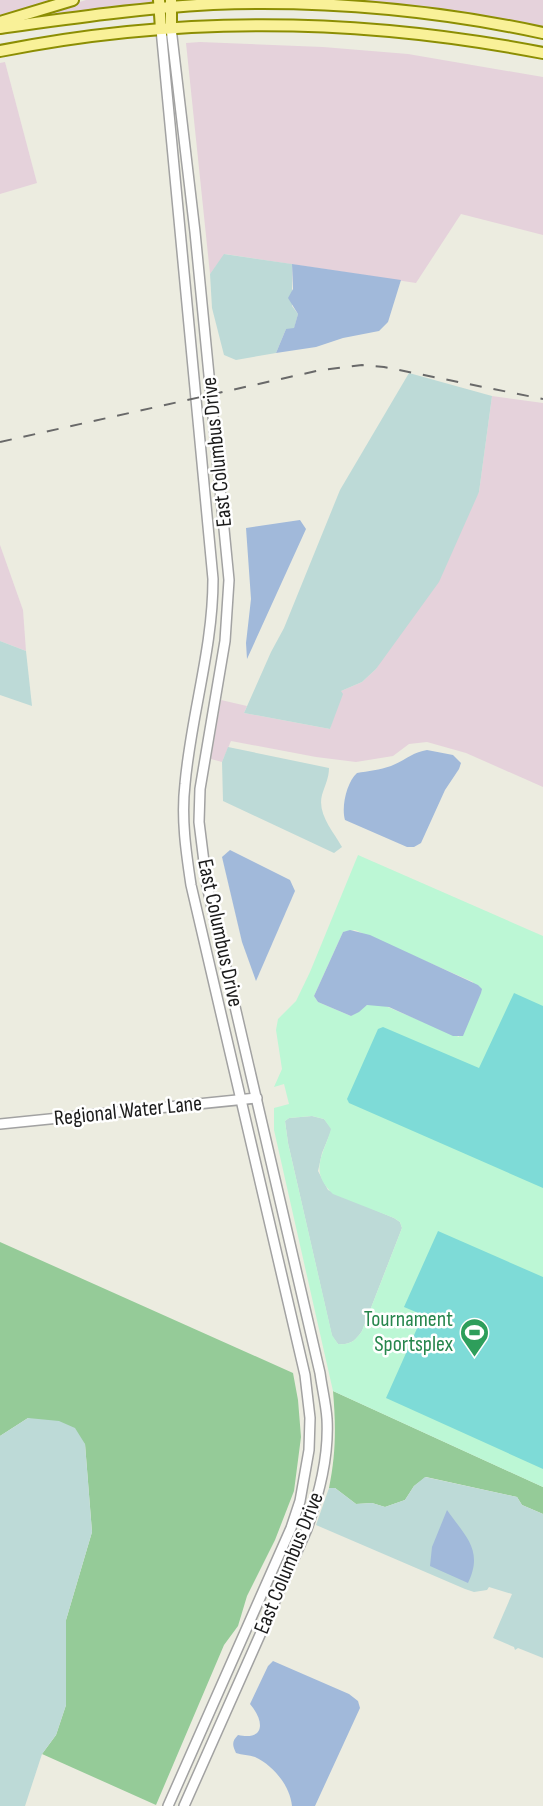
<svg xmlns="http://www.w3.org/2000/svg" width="543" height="1806" font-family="'Sofia Sans Condensed',sans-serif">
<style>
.industrial{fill:#e5d2db}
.forest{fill:#95cb98}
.wetland{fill:#bddad7}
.park{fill:#bcf7d5;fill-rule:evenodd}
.pitch{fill:#7edbd7}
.water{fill:#a1b9da}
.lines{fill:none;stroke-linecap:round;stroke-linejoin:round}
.minor-casing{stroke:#a2a2a2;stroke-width:12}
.major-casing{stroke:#8c8e03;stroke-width:14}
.minor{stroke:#fff;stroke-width:9}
.major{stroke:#f9f198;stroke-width:10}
.rail{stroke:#696969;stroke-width:2;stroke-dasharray:12 12;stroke-linecap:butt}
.labels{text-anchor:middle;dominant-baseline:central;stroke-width:5;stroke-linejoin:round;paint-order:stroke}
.street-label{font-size:22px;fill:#1b1b1b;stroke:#fff}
.leisure-label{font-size:22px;fill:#27864d;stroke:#fff;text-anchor:end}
</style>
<rect width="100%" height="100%" fill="#ecece0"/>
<g class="industrial">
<path d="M0,0H59L0,19Z"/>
<path d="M86,0H155V4L31,17Z"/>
<path d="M221,0H543V28L498,18L358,2Z"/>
<path d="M200,42L323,47L408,54L543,77V235L461,214L416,283L225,254L210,274L186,43Z"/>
<path d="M5,62L37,183L0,194V63Z"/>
<path d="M492,396L543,403V787L466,753L427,742L409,744L393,756L356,762L316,757L231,741L222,762L211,759L221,700L247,706L244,713L330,729L341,691L362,682L376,669L479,492Z"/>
<path d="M0,545L23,610L26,651L0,641Z"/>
</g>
<g class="forest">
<path d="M0,1242L293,1373L298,1400L301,1437L294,1491L275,1540L247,1596L238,1626L224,1645L156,1805L42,1754L56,1735L66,1705V1620L92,1532L85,1444L28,1418L0,1436Z"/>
<path d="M333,1391L543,1487V1514L522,1505L517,1497L426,1477L414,1486L405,1500L385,1507L372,1503L356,1504L335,1488H329C336,1454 336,1426 333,1391Z"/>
</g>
<g class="wetland">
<path d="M224,254L292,264V306L298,314L294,329H286L276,353L236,360L224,355L212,308L210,274Z"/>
<path d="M409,373L492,396L479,492L439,582L376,669L362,682L341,691L343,694L330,729L244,713L271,652L284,628L340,490Z"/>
<path d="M0,641L26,651L32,706L0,695Z"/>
<path d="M228,747L329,768C329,778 325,785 322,795C317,814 333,831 342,847L334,853L223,801L222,762Z"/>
<path d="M312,1116L324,1119L332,1129L322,1153L318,1171L328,1190L394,1218L400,1222L402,1228L362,1331C355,1341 351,1345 338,1344L332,1336L288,1143L285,1121L289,1118Z"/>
<path d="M28,1418L59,1421L75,1428L85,1444L92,1532L66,1620V1705L56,1735L42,1754L25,1806H0V1436Z"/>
<path d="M425,1477L517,1497L522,1505L543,1514V1658L518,1648L515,1650L514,1647L493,1638L512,1594L489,1587L487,1590L474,1592L465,1589L316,1525L329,1488H335L356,1504L372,1503L385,1507L405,1500L414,1486Z"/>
</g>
<path class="park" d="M358,855L543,936V1487L333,1391L274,1130V1108L289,1104L284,1084L274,1087L282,1069L276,1030L278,1019L296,1001L310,972ZM355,930L473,982L459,1037L383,1005H367L351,1016L318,1002L314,996L343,932ZM312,1116L324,1119L331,1129C324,1154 308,1171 333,1194L394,1218L400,1222L402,1228L362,1331C355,1341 351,1345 338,1344L332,1335L288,1143L285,1121L289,1118Z"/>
<g class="pitch">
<path d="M514,993L543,1006V1188L349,1103L347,1099L378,1029L383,1027L479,1068Z"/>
<path d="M438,1231L543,1277V1469L386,1398L423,1315L404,1307Z"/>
</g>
<g class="water">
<path d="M292,264L401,280L388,322L379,331L343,338L316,347L276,353L286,329L294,328L298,314L288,298L293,289Z"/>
<path d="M300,520L306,529L247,659L246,643L251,599L246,528Z"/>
<path d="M427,750L453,755L461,763L459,769L445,790L421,843L414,847H407L345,820C341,806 347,782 357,773C368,771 380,770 391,766C404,761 413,752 427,750Z"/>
<path d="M230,850L290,880L295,891L256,981L242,942L222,857Z"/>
<path d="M350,930L370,935L478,985L482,989L481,993L463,1036H453L389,1007L367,1005L359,1012L351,1016L318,1002L314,996L343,932Z"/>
<path d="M447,1510C465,1536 484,1550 468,1583L430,1566L432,1547Z"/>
<path d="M273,1661L349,1694L358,1701L360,1708L315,1806H292C290,1786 274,1766 255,1757C249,1755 242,1755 236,1753C232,1745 232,1741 238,1735C266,1741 264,1720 250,1704L268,1666Z"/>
</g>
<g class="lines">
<defs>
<g id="minor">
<path d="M171,28L195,232L229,580L225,641L200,789L199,822L207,886L320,1373C322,1388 326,1404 327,1419C329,1457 319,1494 307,1529L184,1806"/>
<path d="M161,29L213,579C213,649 191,715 185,784C181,818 186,852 191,885L305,1375L310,1418L309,1450L300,1501L291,1528L168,1806"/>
<path d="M0,1124L257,1098"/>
</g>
<g id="major">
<path d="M159,0L161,29"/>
<path d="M171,0V28"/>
<path d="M0,22L73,0"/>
<path d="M0,28C71,18 141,8 213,4C322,0 436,10 543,33"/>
<path d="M0,51C180,15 364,18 543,53"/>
</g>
</defs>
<use href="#minor" class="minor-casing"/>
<use href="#major" class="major-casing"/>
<use href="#minor" class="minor"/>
<use href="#major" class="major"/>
<path class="rail" d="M0,442L321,370L362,365L384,367L543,399"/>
</g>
<defs>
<symbol id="stadium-pin" viewBox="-11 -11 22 30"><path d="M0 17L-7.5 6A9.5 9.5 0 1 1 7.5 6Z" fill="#2e9e5b" stroke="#fff"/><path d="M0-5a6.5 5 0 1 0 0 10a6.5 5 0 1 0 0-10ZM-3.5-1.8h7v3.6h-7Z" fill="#fff"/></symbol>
</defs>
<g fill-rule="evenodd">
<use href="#stadium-pin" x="458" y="1316" width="33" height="45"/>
</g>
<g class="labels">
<g class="street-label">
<text transform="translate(217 452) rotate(-96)">East Columbus Drive</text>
<text transform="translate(220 933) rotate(78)">East Columbus Drive</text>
<text transform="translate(128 1111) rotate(-6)">Regional Water Lane</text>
<text transform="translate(289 1563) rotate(-68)">East Columbus Drive</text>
</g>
<g class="leisure-label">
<text x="453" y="1319">Tournament<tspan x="453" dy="25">Sportsplex</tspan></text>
</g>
</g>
</svg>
